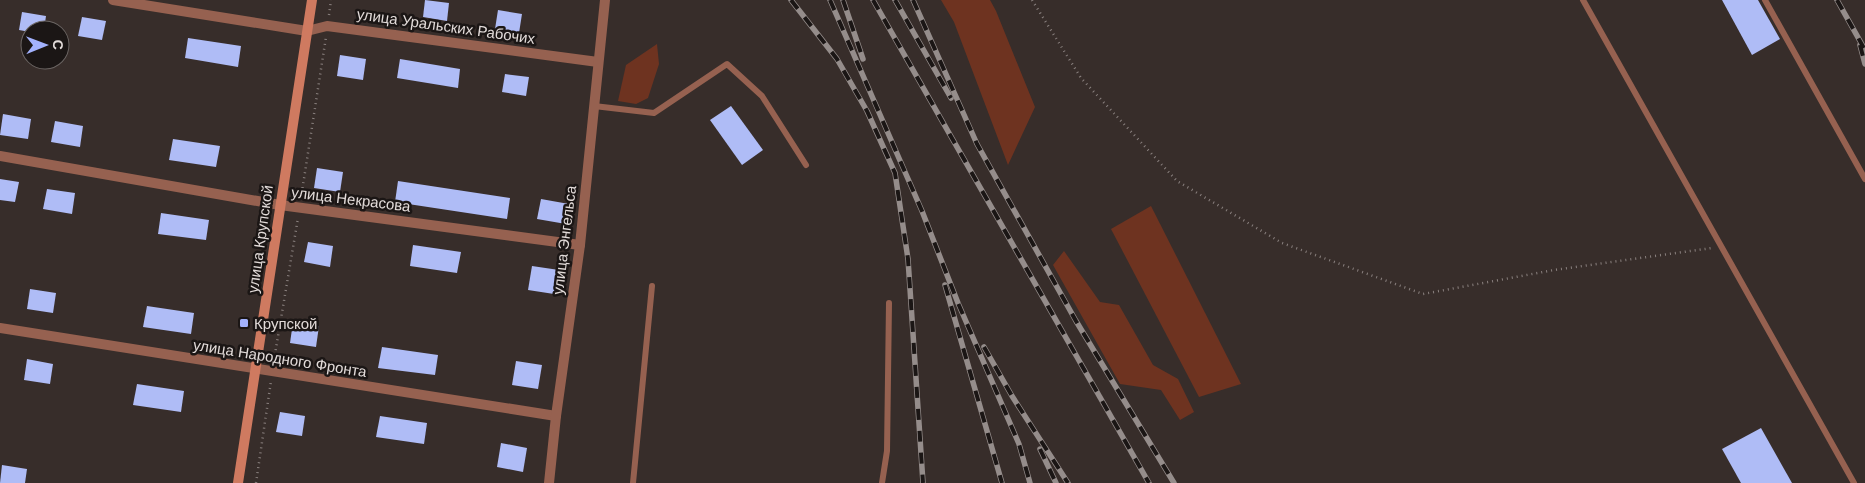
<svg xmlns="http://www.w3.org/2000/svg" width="1865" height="483" font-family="Arial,sans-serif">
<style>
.green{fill:#6e3320}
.building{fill:#afbcf6}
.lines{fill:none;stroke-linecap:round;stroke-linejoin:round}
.path{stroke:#8a817f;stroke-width:2.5;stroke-dasharray:1 4;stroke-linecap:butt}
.service{stroke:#966150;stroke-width:6}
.minor{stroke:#966150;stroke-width:10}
.secondary{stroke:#cf7a60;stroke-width:10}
.rail-casing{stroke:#958d8b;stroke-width:5.5}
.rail{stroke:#1b1615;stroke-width:4;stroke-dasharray:11;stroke-linecap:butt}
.poi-dot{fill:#a3b2fd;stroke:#1b1615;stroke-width:2}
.labels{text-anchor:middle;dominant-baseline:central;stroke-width:5;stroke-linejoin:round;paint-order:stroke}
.street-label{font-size:15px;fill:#e2dbd9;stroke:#1b1615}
.poi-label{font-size:15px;fill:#e2dbd9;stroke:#1b1615;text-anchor:start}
</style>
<rect width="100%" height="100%" fill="#372d2a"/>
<g class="green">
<path d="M941,0H990L996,11L1035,107L1008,165L954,22Z"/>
<path d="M657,44L659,64L648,98L636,104L618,101L626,65Z"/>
<path d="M1151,206L1241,384L1199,397L1111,229Z"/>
<path d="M1064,251L1100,302L1119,305L1153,365L1178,379L1194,412L1180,420L1161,390L1120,384L1053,265Z"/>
</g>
<g class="building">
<path d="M425,0L449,3L447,21L423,17Z"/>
<path d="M1722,0H1758L1780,39L1752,55Z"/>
<path d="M498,10L522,14L519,33L495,29Z"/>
<path d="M22,12L46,16L44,30H30V32L19,30Z"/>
<path d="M82,17L106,21L102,40L78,36Z"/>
<path d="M188,38L241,46L238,67L185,58Z"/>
<path d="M340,55L366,59L363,80L337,76Z"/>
<path d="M400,59L460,69L458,88L397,78Z"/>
<path d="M505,74L529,77L526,96L502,92Z"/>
<path d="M731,106L763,150L742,165L710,120Z"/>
<path d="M3,114L31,119L28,139L0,135Z"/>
<path d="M55,121L83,126L80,147L51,142Z"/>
<path d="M173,139L220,146L216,167L169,160Z"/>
<path d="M317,168L343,172L340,192L314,188Z"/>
<path d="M0,179L19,182L15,202L0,200Z"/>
<path d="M398,181L510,198L507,219L395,202Z"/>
<path d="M47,189L75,193L72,214L43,209Z"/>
<path d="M541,199L569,204L566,224L537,219Z"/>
<path d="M161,213L209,220L206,240L158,234Z"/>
<path d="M308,242L333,246L330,267L304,262Z"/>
<path d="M413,245L461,252L457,273L410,266Z"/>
<path d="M532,266L559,270L554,294L528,290Z"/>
<path d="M30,289L56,293L53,313L27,309Z"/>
<path d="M147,306L194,313L191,334L143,327Z"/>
<path d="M293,322L319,326L316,347L290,343Z"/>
<path d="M382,347L438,355L435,375L378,368Z"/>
<path d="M27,359L53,364L50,384L24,380Z"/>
<path d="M516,361L542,365L538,389L512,385Z"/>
<path d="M137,384L184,391L181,412L133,405Z"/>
<path d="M280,412L305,416L302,436L276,432Z"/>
<path d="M380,416L427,423L424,444L376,437Z"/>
<path d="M1761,428L1792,483H1741L1722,449Z"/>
<path d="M501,443L527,448L523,472L497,467Z"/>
<path d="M2,465L27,469L25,483H0Z"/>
</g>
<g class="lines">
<g class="path">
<path d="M1032,0L1081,78L1177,181L1282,243L1423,294L1554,270L1712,248"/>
<path d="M329,15L331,0"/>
<path d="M301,198L326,37"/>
<path d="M274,360L298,218"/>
<path d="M256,483L271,381"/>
</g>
<g class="service">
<path d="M1583,0L1854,483"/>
<path d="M1765,0L1865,179"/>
<path d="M594,106L654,113L727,64L762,96L806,165"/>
<path d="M633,483L652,286"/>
<path d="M882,483L887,451L889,303"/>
</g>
<g class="minor">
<path d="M113,0L307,31L327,26L598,62"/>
<path d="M0,156L280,205L580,245"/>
<path d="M0,328L556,416"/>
<path d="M549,483L556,416L580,245L605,0"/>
</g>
<path class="secondary" d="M238,483L312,0"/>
<defs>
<g id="rail">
<path d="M791,0L837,59L867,111L895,173L908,259L923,483"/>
<path d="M830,0L922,211L958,303L1019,444L1030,483"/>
<path d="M843,0L863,59"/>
<path d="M873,0L1149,483"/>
<path d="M895,0L951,98"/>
<path d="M913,0L977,144L1076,321L1174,483"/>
<path d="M1837,0L1865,50"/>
<path d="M1860,45L1865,64"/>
<path d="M945,285L1002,483"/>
<path d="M984,347L1012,396L1068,483"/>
<path d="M1040,449L1056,483"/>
</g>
</defs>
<use href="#rail" class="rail-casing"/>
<use href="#rail" class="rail"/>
</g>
<rect class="poi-dot" x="239" y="318" width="10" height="10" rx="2.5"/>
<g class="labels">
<g class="street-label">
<text transform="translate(446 26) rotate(8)">улица Уральских Рабочих</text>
<text transform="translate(351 199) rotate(7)">улица Некрасова</text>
<text transform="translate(260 239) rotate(-82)">улица Крупской</text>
<text transform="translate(564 240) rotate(-83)">улица Энгельса</text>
<text transform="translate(280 358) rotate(9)">улица Народного Фронта</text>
</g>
<g class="poi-label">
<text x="254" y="323">Крупской</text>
</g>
</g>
<g transform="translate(45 45) rotate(89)"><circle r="24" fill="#1b1615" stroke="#6b6563"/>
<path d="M0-4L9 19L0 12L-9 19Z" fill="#a3b2fd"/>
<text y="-8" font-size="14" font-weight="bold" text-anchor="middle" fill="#e2dbd9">С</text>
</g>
</svg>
